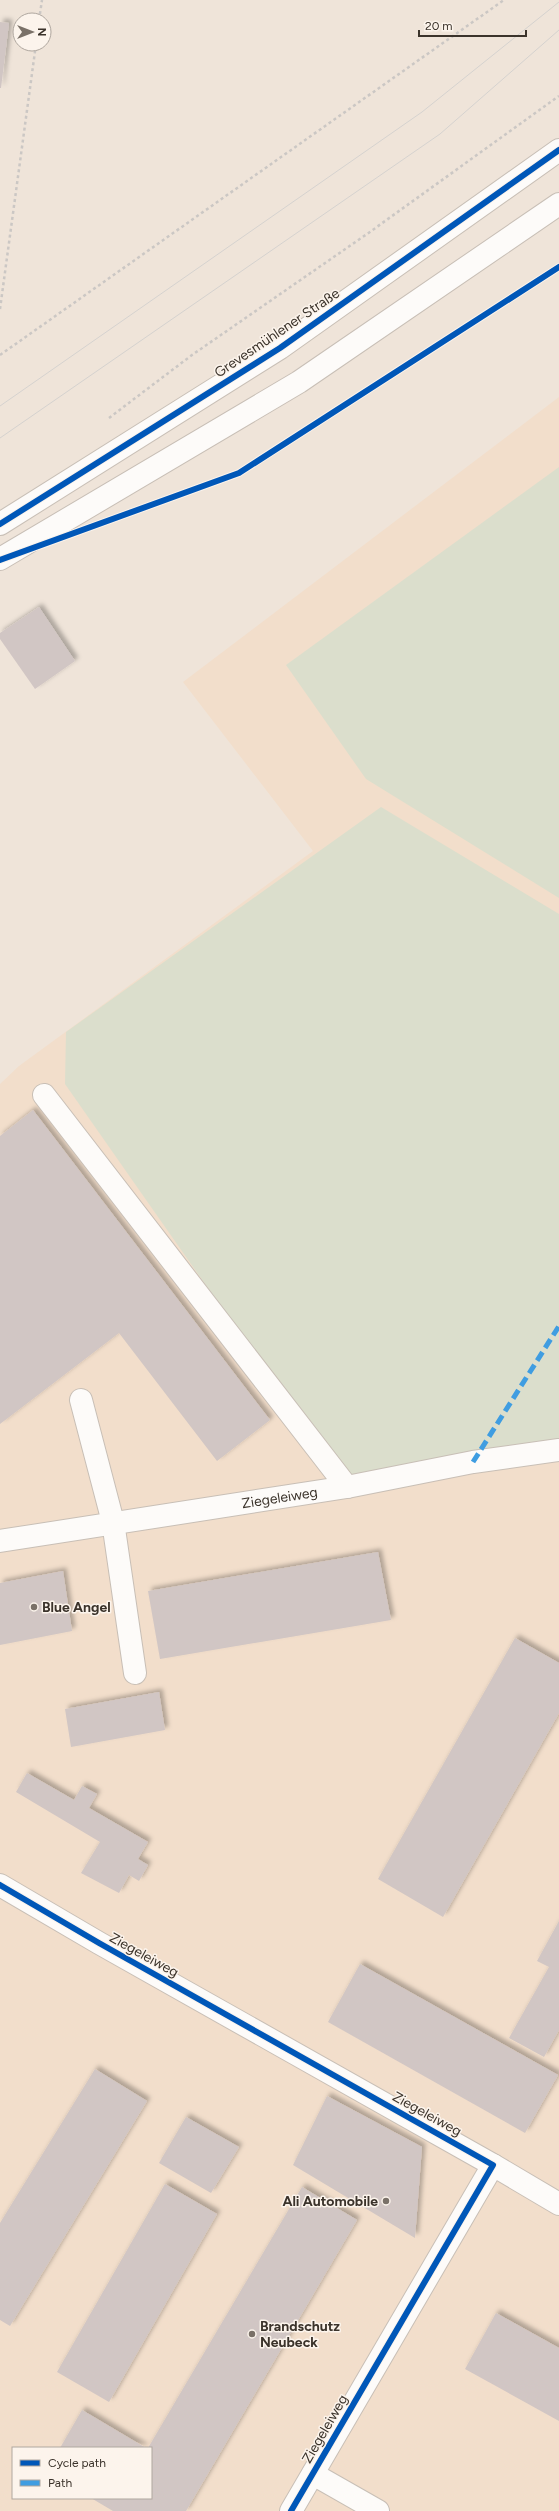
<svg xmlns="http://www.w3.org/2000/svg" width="559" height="2511" font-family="Figtree,sans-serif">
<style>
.built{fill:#f2decb;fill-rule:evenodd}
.green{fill:#dbdecc}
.building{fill:#d1c6c4;filter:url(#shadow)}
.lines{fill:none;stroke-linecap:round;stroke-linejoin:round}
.minor-casing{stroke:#c8bfb6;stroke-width:24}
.path{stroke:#cbc7c4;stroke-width:2.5;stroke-dasharray:3 3;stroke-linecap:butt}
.minor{stroke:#fdfbf9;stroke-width:22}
.tram{stroke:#d5d2cf;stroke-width:1}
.quiet{stroke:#3f9de1;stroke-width:5;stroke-dasharray:10 5;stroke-linecap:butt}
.cycleway-casing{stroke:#fcf4ec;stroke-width:8}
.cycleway{stroke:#0057b8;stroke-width:6}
.poi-dot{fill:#7a7168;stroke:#fcf4ec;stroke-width:1.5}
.labels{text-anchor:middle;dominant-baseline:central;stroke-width:3;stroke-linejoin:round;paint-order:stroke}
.street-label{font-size:14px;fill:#3b332b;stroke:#fcf4ec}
.poi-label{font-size:14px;font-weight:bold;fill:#3b332b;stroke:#fcf4ec;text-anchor:start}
</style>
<defs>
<filter id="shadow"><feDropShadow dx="3.5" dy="-3.5" stdDeviation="2" flood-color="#0004"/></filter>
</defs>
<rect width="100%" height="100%" fill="#efe4d9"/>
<path class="built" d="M559,397V2511H0V1084L19,1066L313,851L183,682ZM13,2448H151V2498H13Z"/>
<g class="green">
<path d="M559,467V898L366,779L286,665Z"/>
<path d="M381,807L559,914V1450L347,1487L65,1084L66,1032Z"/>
</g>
<g class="building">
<path d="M0,22L9,23L1,88H0Z"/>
<path d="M39,607L75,661L35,689L0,639V633Z"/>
<path d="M33,1110L270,1420L217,1461L119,1333L0,1424V1136Z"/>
<path d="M378,1552L391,1620L160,1659L148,1591Z"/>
<path d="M63,1571L72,1631L0,1645V1583Z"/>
<path d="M515,1638L559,1663V1713L443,1917L378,1879Z"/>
<path d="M159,1692L165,1730L71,1747L65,1709Z"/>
<path d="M27,1773L74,1800L82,1786L97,1794L89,1808L148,1842L138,1859L148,1865L139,1881L129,1875L119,1893L81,1873L100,1842L16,1792Z"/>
<path d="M559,1921V2030L544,2057L509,2038L549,1967L537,1961Z"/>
<path d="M360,1964L558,2075L525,2133L328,2022Z"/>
<path d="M95,2069L147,2101L10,2326L0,2320V2223Z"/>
<path d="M327,2096L422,2147L415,2238L293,2165Z"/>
<path d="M186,2117L239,2147L211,2193L159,2163Z"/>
<path d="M165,2184L217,2214L109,2402L57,2372Z"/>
<path d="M302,2187L357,2220L186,2511H113L91,2498H151V2448H148Z"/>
<path d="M496,2313L559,2348V2421L465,2369Z"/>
<path d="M82,2410L146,2448H60Z"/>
</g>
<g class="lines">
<defs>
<g id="minor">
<path d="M0,524L280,348L559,150"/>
<path d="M0,559L299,382L559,204"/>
<path d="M44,1095L347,1487"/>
<path d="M81,1400L113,1522L135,1673"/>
<path id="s1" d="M0,1541L347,1487L473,1462L559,1450"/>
<path d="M0,1885L99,1943L493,2165L291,2511"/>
<path d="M493,2165L559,2204"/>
<path d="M313,2474L378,2511"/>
</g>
</defs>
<use href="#minor" class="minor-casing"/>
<g class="path">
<path d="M39,20L42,0"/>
<path d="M0,309L36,44"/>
<path d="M0,355L504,0"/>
<path d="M109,418L192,355L367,234L559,96"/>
</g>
<use href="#minor" class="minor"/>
<g class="tram">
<path d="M0,406L422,112L559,2"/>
<path d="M0,438L440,134L559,30"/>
</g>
<path class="quiet" d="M473,1462L559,1326"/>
<defs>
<g id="cycleway">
<path d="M0,524L280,348L559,150"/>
<path d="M0,560L239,473L559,267"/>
<path d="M0,1885L99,1943L493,2165L291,2511"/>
</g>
</defs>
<use href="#cycleway" class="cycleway-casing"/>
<use href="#cycleway" class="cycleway"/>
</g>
<g class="poi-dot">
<circle cx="34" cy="1607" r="4"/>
<circle cx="386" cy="2201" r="4"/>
<circle cx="252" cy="2334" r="4"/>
</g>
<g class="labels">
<g class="street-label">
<text transform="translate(277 333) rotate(-34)">Grevesmühlener Straße</text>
<text stroke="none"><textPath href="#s1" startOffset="283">Ziegeleiweg</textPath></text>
<text transform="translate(144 1955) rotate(29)">Ziegeleiweg</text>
<text transform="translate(427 2114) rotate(29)">Ziegeleiweg</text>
<text transform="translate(325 2429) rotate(-60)">Ziegeleiweg</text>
</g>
<g class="poi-label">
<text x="42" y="1607">Blue Angel</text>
<text x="378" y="2201" text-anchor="end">Ali Automobile</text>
<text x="260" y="2326">Brandschutz<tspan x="260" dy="16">Neubeck</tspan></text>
</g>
</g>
<rect x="12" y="2447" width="140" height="52" fill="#fcf4ec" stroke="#afa79f"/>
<rect x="20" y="2460" width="20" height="6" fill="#0057b8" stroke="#afa79f"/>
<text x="48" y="2467" font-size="12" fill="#3b332b">Cycle path</text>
<rect x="20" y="2480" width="20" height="6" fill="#3f9de1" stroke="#afa79f"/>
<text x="48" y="2487" font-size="12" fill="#3b332b">Path</text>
<g transform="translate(32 32) rotate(90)"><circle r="19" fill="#fcf4ec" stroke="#afa79f"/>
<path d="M0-3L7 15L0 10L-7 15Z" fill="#7a7168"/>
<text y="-6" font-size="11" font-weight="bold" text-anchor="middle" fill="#3b332b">N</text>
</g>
<path d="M419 30v6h107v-6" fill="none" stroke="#3b332b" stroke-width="2"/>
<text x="425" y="30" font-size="12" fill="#3b332b" stroke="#fcf4ec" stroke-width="3" paint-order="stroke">20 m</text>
</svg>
